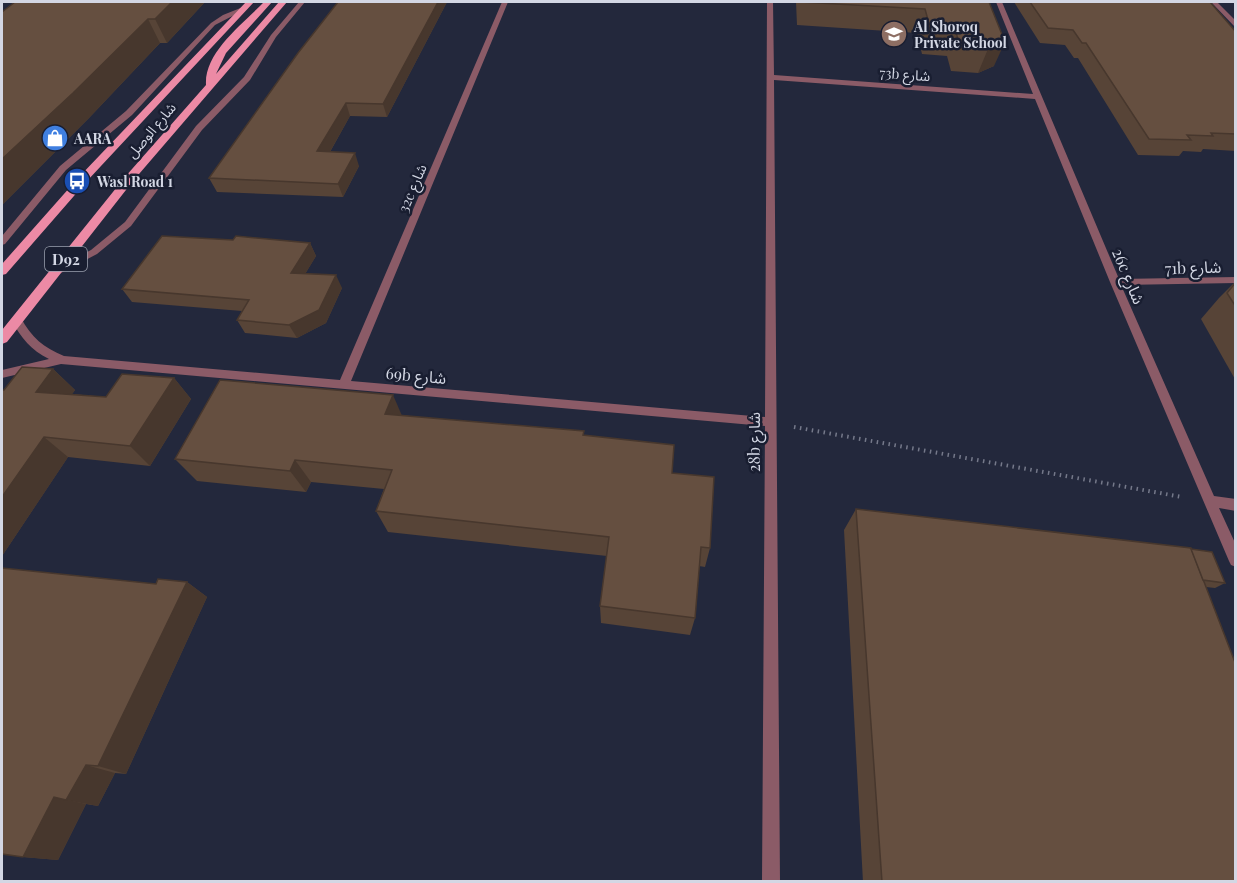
<svg xmlns="http://www.w3.org/2000/svg" width="1237" height="883" font-family="'Playfair Display','Noto Sans Arabic',serif">
<style>
.lines{fill:none;stroke-linecap:round;stroke-linejoin:round}
.path{stroke:#75798a;stroke-width:4;stroke-dasharray:1.5 4.5;stroke-linecap:butt}
.lane{fill:#8b5b67;fill-rule:evenodd}
.street{fill:#8b5b67;fill-rule:evenodd}
.primary{fill:#ec8aa5;fill-rule:evenodd}
.wall{fill:#574437}
.shaded-wall{fill:#47372d}
.building{fill:#654f40;stroke:#47372d;stroke-width:1.5}
.labels{text-anchor:middle;dominant-baseline:central;stroke-width:5;stroke-linejoin:round;paint-order:stroke}
.far-poi-label{font-size:14px;font-weight:bold;fill:#d3d7e4;stroke:#191e31;text-anchor:start}
.far-street-label{font-size:14px;fill:#d3d7e4;stroke:#191e31}
.shield{fill:#191e31;stroke:#9ba0ae;stroke-width:1.5}
.shield-label{font-size:15px;font-weight:bold;fill:#d3d7e4}
.street-label{font-size:16px;fill:#d3d7e4;stroke:#191e31}
</style>
<rect width="100%" height="100%" fill="#23283c"/>
<g class="lines">
<path class="path" d="M794,427L1182,497"/>
<g class="lane">
<path d="M299,2H305L276,37L250,80L202,130L131,226L97,254L59,274H53V270L91,250L125,222L196,126L244,77L271,35Z"/>
<path d="M243,7L248,8L215,25L132,115L66,170L5,244L2,245V236L60,166L126,111L211,23L223,15Z"/>
</g>
<g class="street">
<path d="M502,2H508L351,381L765,417L767,2H773L774,75L1033,94L996,2H1002L1119,279L1236,277V283L1121,285L1214,496L1236,499V511L1219,508L1236,545V567L1231,565L1229,561L1110,282L1035,99L774,80L780,882H762L765,426L61,364L2,378V370L49,359C31,350 21,338 12,321L17,317L21,318C31,337 44,348 64,356L340,380Z"/>
<path d="M1211,2H1217L1236,21V28Z"/>
</g>
<g class="primary">
<path d="M246,2H254L87,181L6,274L2,275V264L79,177Z"/>
<path d="M264,2H272L226,53L216,74L279,2H287L133,181L7,342L2,344V330L125,177L206,85C204,52 243,24 264,2Z"/>
</g>
</g>
<g class="wall">
<path d="M15,2H224L223,3L205,2L167,43H160L89,118L2,205V12Z"/>
<path d="M447,2L387,117L350,116L330,152L359,166L343,197L217,192L209,178Z"/>
<path d="M796,2H989L994,66L978,73L951,71L947,56L922,54L917,33L797,25Z"/>
<path d="M1014,2H1210L1236,32V151L1203,149L1201,152L1183,151L1179,156L1138,155L1078,58H1074L1065,45L1040,43Z"/>
<path d="M233,240L310,243L316,256L305,274L342,288L326,323L297,338L245,333L237,320L242,311L132,302L122,289Z"/>
<path d="M1236,281V381L1201,319L1219,298Z"/>
<path d="M53,369L75,390L72,394L106,397L174,378L191,399L150,466L68,457L2,556Z"/>
<path d="M401,415L584,435L672,473L710,548L705,567L699,566L695,618L690,635L601,623L600,606L607,556L388,532L376,511L384,489L311,482L306,492L197,481L175,459Z"/>
<path d="M856,509L1225,583L1215,588L1206,587L1236,882H863L844,530Z"/>
<path d="M187,582L207,597L126,774L115,773L98,806L86,804L58,860L23,857L156,584Z"/>
</g>
<g class="shaded-wall">
<path d="M172,2H205L167,43L155,19Z"/>
<path d="M438,2H447L387,117L383,104Z"/>
<path d="M148,19L160,43L89,118L2,205V159Z"/>
<path d="M1005,42L994,66L978,73L988,49Z"/>
<path d="M346,103L350,116L323,164L317,151Z"/>
<path d="M355,153L359,166L343,197L338,184Z"/>
<path d="M310,243L316,256L298,286L291,273Z"/>
<path d="M336,275L342,288L326,323L297,338L289,325Z"/>
<path d="M53,369L75,390L59,412L36,392Z"/>
<path d="M174,378L191,399L150,466L130,446Z"/>
<path d="M393,395L403,418L385,414Z"/>
<path d="M44,437L68,457L2,556V497Z"/>
<path d="M295,460L311,482L306,492L290,471Z"/>
<path d="M187,582L207,597L126,774L98,766Z"/>
<path d="M86,765L115,773L98,806L66,800Z"/>
<path d="M54,797L86,804L58,860L23,857Z"/>
</g>
<g class="building">
<path d="M15,2H172L155,19H148L73,93L2,159V12Z"/>
<path d="M338,2H438L383,104L346,103L317,151L355,153L338,184L209,178L298,53Z"/>
<path d="M801,2H989L1005,42L988,49L960,47L956,32L931,31L925,9Z"/>
<path d="M1030,2H1210L1236,32V134L1211,133L1213,136L1187,135L1191,140L1149,139L1086,43H1082L1073,30L1048,28Z"/>
<path d="M162,236L233,240L236,236L310,243L291,273L336,275L319,310L289,325L237,320L249,300L122,289Z"/>
<path d="M1236,282V307L1227,293Z"/>
<path d="M22,367L53,369L36,392L106,397L122,374L174,378L130,446L44,437L2,497V390H4Z"/>
<path d="M220,380L393,395L385,414L584,431L583,435L674,445L672,473L714,477L710,548L701,547L695,618L600,606L609,537L376,511L392,470L295,460L290,471L175,459Z"/>
<path d="M856,509L1191,548L1236,665V882H882Z"/>
<path d="M1191,549L1212,552L1225,583L1203,580Z"/>
<path d="M2,568L156,584L158,579L187,582L98,766L86,765L66,800L54,797L23,857L2,854Z"/>
</g>
<defs>
<symbol id="school-disc" viewBox="-11 -11 22 22"><circle r="9.5" fill="#8d6e63" stroke="#191e31"/><path d="M0-5L7-2L0 1L-7-2ZM-4 1L0 2.5L4 1V4Q0 6-4 4Z" fill="#fff"/></symbol>
<symbol id="shop-disc" viewBox="-11 -11 22 22"><circle r="9.5" fill="#3f7fe0" stroke="#191e31"/><path d="M-5-2.5h2.3a2.7 3.5 0 0 1 5.4 0H5L5.5 6h-11ZM-1.5-2.5h3a1.5 2.3 0 0 0-3 0Z" fill="#fff"/></symbol>
<symbol id="bus-disc" viewBox="-11 -11 22 22"><circle r="9.5" fill="#1a4fb4" stroke="#191e31"/><path d="M-5-6H5V4H4V6H2V4H-2V6H-4V4H-5ZM-3.5-4V0h7V-4ZM-3.5 1.2v1.5H-2V1.2ZM2 1.2v1.5H3.5V1.2Z" fill="#fff"/></symbol>
</defs>
<g fill-rule="evenodd">
<use href="#school-disc" x="879" y="19" width="30" height="30"/>
<use href="#shop-disc" x="40" y="123" width="30" height="30"/>
<use href="#bus-disc" x="62" y="166" width="30" height="30"/>
</g>
<g class="labels">
<g class="far-poi-label">
<text x="914" y="26">Al Shoroq<tspan x="914" dy="16">Private School</tspan></text>
<text x="74" y="138">AARA</text>
<text x="97" y="181">Wasl Road 1</text>
</g>
<g class="far-street-label">
<text transform="translate(905 74) rotate(4)">73b شارع</text>
<text transform="translate(151 130) rotate(-50)">شارع الوصل</text>
<text transform="translate(412 188) rotate(-67)">32c شارع</text>
</g>
<rect class="shield" x="45" y="247" width="42" height="24" rx="4.5"/>
<g class="shield-label">
<text x="66" y="259">D92</text>
</g>
<g class="street-label">
<text transform="translate(1193 267) rotate(-2)">71b شارع</text>
<text transform="translate(1129 276) rotate(67)">26c شارع</text>
<text transform="translate(416 375) rotate(5)">69b شارع</text>
<text transform="translate(753 442) rotate(-90)">28b شارع</text>
</g>
</g>
<rect width="1237" height="883" fill="none" stroke="#d3d7e4" stroke-width="6"/>
</svg>
